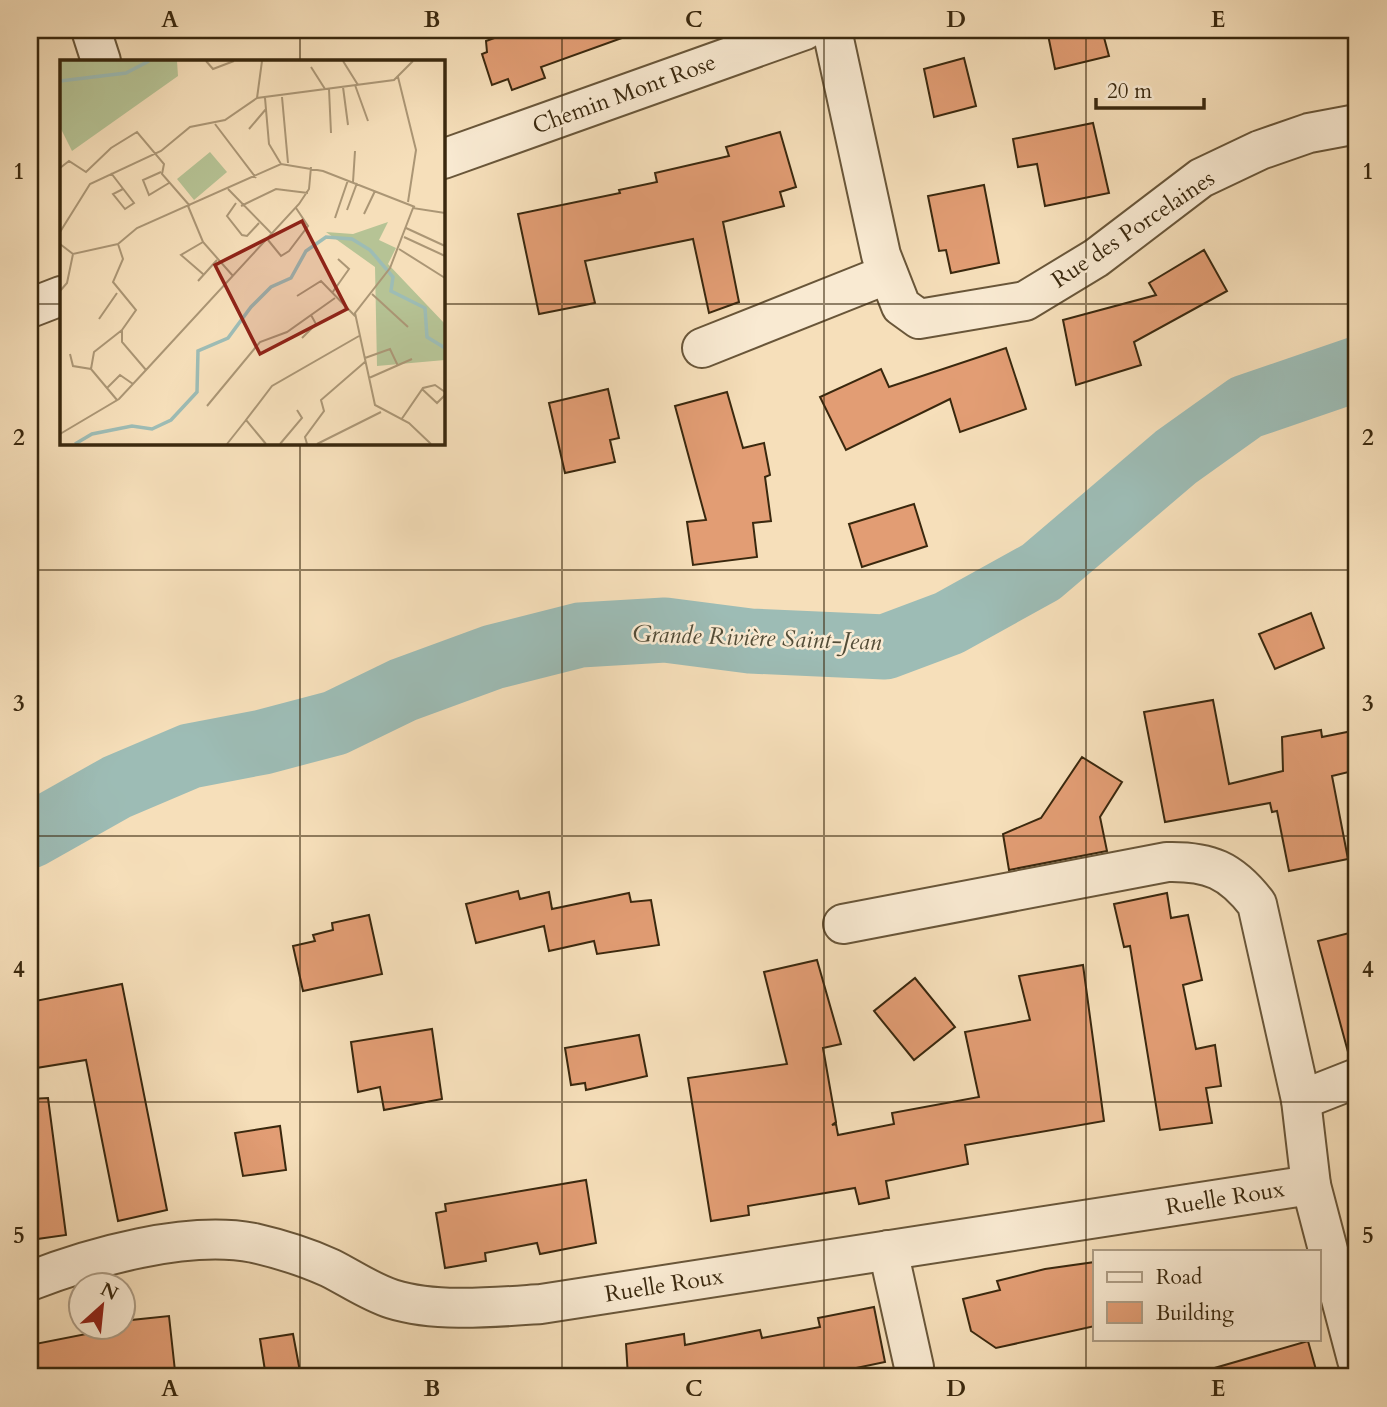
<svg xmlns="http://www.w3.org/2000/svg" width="1387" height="1407" font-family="Cardo,serif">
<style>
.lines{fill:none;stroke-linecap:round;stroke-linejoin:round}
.river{stroke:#9dbcb5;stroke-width:65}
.building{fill:#e29d74;stroke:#3a280e;stroke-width:2}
.minor-casing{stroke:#695639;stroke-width:42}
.minor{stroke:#f9ead2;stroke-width:38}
.grid{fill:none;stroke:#3a280e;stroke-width:2;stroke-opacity:0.55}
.labels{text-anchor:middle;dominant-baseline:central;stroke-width:5;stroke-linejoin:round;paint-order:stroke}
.street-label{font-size:23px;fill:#3a280e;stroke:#f9ead2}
.water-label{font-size:24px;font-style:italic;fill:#534d38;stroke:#f9ead2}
.inset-river{fill:none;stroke:#9dbcb5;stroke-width:3.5}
.inset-road{fill:none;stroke:#ab9675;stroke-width:2}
.view{fill:#8f2418;fill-opacity:0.15;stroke:#8f2418;stroke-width:3.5}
.inset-edge{fill:none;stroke:#3a280e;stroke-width:3.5}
.neatline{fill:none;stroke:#3a280e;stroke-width:2.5}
.grid-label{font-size:23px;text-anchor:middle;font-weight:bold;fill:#3a280e}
</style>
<rect width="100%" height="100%" fill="#f6dfba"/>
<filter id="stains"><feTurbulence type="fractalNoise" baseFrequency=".00286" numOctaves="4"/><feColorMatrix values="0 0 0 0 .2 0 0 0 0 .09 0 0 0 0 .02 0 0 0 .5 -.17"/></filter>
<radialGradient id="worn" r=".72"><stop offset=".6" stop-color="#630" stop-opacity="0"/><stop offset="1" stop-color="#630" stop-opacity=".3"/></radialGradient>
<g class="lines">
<path class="river" d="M30,836L117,787L190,756L263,742L335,723L403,690L493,657L580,635L665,630L750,641L885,647L949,623L1041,572L1176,457L1246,407L1357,369"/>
</g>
<g class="building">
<path d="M517,30H533L535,34L548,30H633V34L541,67L545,78L512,90L508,79L492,85L482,54L487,52L486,41Z"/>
<path d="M1047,30H1102L1109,56L1055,69Z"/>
<path d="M964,58L976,106L934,117L924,69Z"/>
<path d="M1093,123L1109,193L1045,206L1037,164L1018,167L1013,139Z"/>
<path d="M780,132L796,187L780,192L784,206L723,222L739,302L709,313L693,239L585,261L595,303L539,314L518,214L620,193L619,190L657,182L655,173L729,156L726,147Z"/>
<path d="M984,185L999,263L951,273L946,250L939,251L928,196Z"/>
<path d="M1204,250L1227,291L1134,342L1141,365L1076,385L1063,320L1156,295L1149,283Z"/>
<path d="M1006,348L1026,409L960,432L950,399L846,450L820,397L881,369L889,387Z"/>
<path d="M608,389L619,438L610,440L615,462L565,473L549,403Z"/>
<path d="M727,392L743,448L764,443L770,475L765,477L771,521L753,523L757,557L693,565L687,522L706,520L675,406Z"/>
<path d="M914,504L927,546L862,567L849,524Z"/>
<path d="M1311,613L1324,648L1275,669L1259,634Z"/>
<path d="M1213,700L1229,784L1283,771L1282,737L1321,730L1322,737L1357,730V770L1332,776L1348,859L1289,871L1277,811L1272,812L1270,803L1165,822L1144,712Z"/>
<path d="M1082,757L1122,782L1100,817L1107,851L1009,870L1003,834L1041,818Z"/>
<path d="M518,891L520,899L549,892L552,909L629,893L631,902L651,900L659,945L597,954L594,941L549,951L544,926L476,943L466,904Z"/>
<path d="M1167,893L1171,918L1188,915L1202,980L1183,985L1196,1049L1215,1045L1221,1086L1206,1088L1212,1123L1160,1130L1130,946L1124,947L1114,904Z"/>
<path d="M369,915L382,974L303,991L293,946L315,941L313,935L333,930L332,923Z"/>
<path d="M1357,931V1051L1348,1052L1318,941Z"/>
<path d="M817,960L841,1044L823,1048L836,1122L832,1125L836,1124L838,1135L894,1124L892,1113L979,1097L965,1032L1030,1020L1019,976L1083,965L1104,1121L965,1145L968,1164L886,1181L889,1198L859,1204L855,1188L748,1206L749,1215L711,1221L688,1078L787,1064L764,972Z"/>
<path d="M915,978L955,1027L914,1060L874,1011Z"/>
<path d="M122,984L167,1210L118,1221L86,1060L30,1069V1002Z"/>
<path d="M432,1029L442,1099L384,1110L380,1087L358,1092L351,1042Z"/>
<path d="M639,1035L647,1076L586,1090L585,1083L571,1085L565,1048Z"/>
<path d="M48,1098L66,1235L30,1240V1099Z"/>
<path d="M280,1126L286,1170L243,1176L235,1133Z"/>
<path d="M586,1180L596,1243L540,1254L537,1243L485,1253L486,1261L445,1268L436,1213L446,1211L445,1204Z"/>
<path d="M1095,1262V1326L996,1348L971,1331L963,1299L1000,1290L997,1281L1045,1269Z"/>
<path d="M874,1307L885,1362L813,1377H628L626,1344L684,1334L685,1345L760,1330L762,1338L820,1327L818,1318Z"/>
<path d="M169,1316L175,1371L119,1377H30V1345L122,1327V1321Z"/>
<path d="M293,1334L301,1377H266L260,1339Z"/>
<path d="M1308,1341L1318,1377H1213L1211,1369Z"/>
</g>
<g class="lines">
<defs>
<g id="minor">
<path d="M91,30L101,61"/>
<path d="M832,30L881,255L901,306L919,319L1025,301L1096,258L1201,178L1260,150L1309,133L1357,124"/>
<path d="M443,159L805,30"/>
<path d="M30,308L61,296"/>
<path d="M702,348L888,274"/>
<path d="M843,924L1167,862C1209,861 1231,870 1257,904L1301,1100L1311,1185L1357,1360"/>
<path d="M1301,1100L1357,1078"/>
<path d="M888,1250L914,1367L912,1377"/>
<path d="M30,1281C92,1257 187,1230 254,1243C280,1249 306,1257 330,1268C350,1278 370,1292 392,1299C436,1313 496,1307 541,1304L1311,1185"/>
</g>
</defs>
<use href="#minor" class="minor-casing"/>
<use href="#minor" class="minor"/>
</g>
<path class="grid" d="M300,30V61M562,30V1377M824,30V1377M1086,30V1377M30,304H61M443,304H1357M300,443V1377M30,570H1357M30,836H1357M30,1102H1357"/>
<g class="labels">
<g class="street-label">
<text transform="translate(624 94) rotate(-20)">Chemin Mont Rose</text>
<text transform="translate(1133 229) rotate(-34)">Rue des Porcelaines</text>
<text transform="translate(1225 1198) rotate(-9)">Ruelle Roux</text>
<text transform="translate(664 1285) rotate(-9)">Ruelle Roux</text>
</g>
<g class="water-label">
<text transform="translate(757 638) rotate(2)">Grande Rivière Saint-Jean</text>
</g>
</g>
<g transform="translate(60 60)">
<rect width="385" height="385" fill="#f6dfba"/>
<path d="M0,1H117L118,16L12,91L0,67ZM150,92L167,112L134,140L117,119ZM328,162L319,180L336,188L328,204L385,264V300L317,306L315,207L266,172L293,174Z" fill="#b6c395"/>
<path class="inset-river" d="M0,21L66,13L89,1M15,384L32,374L72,366L92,369L111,360L137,332L138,291L168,278L191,247L211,227L231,218L246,191L266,177L292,179L310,190L333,217L331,231L365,248L367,277L385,288"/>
<path class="inset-road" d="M146,1L153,9L174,1M283,1L298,25M251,7L265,29M338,17L356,90L348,142M295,25L308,61M283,27L288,65M269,29L271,73M222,37L228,103M197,38L202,1M205,38L209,84L221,104M155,64L196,118M189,69L206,49M0,108L9,101L26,112L51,88L77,72L104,104L102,114L130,146M101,112L83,120L89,135L109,123M51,113L74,143L65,149L53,134L63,129M293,122L295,91M168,129L213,175M176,143L167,156L182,175L187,176L199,163M128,146L143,182L173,216M181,146L216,129L248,133M287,150L297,123M304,154L315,131M275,158L288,120M346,168L385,186M0,172L30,124L101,91L130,67L165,60L197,38L334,20L353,1M344,177L385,196M208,180L221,196L229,191L248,166L236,148M0,184L13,194L58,184M58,184L77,168L221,104L263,111L355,147M58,184L63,199L53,222L76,250L62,270V282L86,310M339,189L385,218M143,214L121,195L143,182M138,221L157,200M0,231L7,223L13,194M272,233L289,209L278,199M312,234L348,267M237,236L261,221L295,256M39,259L57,233M242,278L256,264L251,255M10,294L13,306L31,309L57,340M305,298L330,289L338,306M31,309L34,292L62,270M309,318L352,299M47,328L60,315L73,324M362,329L377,343L385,335M147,346L200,282L227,272L275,238M341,360L363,328L375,325L385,332M0,374L59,339L86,310L239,144L249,129L251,107M167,384L186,360M206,384L186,360L212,326L299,276M220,384L242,358L237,350M247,384L245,377L264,351L261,340L306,301M257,384L321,352M371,384L349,363L315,345L295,253L330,208L353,148L385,153"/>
<path class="view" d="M242,161L287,249L200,294L155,205Z"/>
<rect width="385" height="385" class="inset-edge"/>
</g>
<rect width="1387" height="1407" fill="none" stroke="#f6dfba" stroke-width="77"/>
<rect x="1093" y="1250" width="228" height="91" fill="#f9ead2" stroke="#ad9c84" stroke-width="2"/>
<rect x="1107" y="1272" width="35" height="10" fill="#f9ead2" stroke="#ad9c84" stroke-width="2"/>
<text x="1156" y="1284" font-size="21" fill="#3a280e">Road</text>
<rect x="1107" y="1302" width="35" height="21" fill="#e29d74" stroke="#ad9c84" stroke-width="2"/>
<text x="1156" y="1320" font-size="21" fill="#3a280e">Building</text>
<g transform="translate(102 1306) rotate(27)"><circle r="33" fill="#f9ead2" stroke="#ad9c84" stroke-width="2"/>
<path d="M0-5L12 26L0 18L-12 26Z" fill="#8f2418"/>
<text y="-10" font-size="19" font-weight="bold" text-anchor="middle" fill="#3a280e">N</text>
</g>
<path d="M1096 98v10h108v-10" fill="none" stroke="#3a280e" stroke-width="3.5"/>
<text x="1107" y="98" font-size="21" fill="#3a280e" stroke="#f9ead2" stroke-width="5" paint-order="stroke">20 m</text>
<rect x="38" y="38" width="1310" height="1330" class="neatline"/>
<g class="grid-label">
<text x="170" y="27">A</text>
<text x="432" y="27">B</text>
<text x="694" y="27">C</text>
<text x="956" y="27">D</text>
<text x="1218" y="27">E</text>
<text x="19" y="179">1</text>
<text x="1368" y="179">1</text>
<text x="19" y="445">2</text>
<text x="1368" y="445">2</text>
<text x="19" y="711">3</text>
<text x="1368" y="711">3</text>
<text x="19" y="977">4</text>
<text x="1368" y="977">4</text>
<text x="19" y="1243">5</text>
<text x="1368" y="1243">5</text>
<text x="170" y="1396">A</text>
<text x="432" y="1396">B</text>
<text x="694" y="1396">C</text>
<text x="956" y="1396">D</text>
<text x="1218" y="1396">E</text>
</g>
<rect width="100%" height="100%" filter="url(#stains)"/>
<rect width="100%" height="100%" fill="url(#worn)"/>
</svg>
